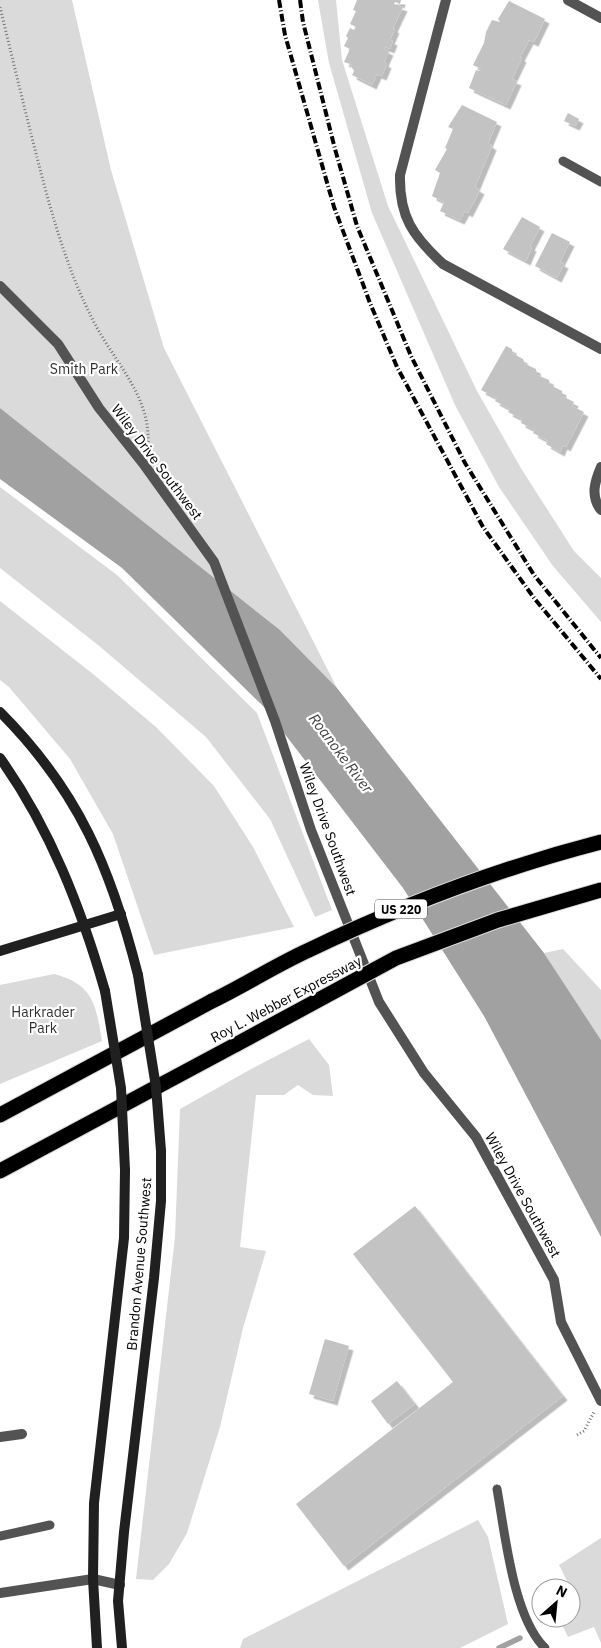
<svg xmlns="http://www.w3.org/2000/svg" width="601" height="1648" font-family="'IBM Plex Sans',sans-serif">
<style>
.green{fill:#dadada}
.water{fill:#a1a1a1}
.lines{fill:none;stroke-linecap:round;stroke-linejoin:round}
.stream{stroke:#a1a1a1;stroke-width:5.5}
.building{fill:#c3c3c3;filter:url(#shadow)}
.motorway-casing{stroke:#dbdbdb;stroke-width:17}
.path{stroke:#757575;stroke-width:3;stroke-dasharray:1 2.5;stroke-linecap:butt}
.service{stroke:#535353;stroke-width:9}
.minor{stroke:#535353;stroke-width:10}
.secondary{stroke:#202020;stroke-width:10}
.motorway{stroke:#000;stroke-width:15}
.rail{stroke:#000;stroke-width:4;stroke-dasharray:8 2.5 1 2.5;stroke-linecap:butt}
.motorway-bridge-casing{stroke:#dbdbdb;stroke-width:17;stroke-linecap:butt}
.secondary-bridge{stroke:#202020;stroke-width:10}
.motorway-bridge{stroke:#000;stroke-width:15}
.labels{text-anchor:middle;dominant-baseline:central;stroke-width:4.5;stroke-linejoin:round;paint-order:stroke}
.shield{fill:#fff;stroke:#4c4c4c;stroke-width:1}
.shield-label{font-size:12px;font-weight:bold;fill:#000}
.park-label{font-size:14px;fill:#313131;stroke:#fff}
.street-label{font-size:14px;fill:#000;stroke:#fff}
.water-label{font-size:15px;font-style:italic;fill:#424242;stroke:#fff}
</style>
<defs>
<filter id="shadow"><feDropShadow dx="4.5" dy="4.5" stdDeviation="0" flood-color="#0004"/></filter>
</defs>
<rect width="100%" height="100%" fill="#fff"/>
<g class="green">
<path d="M0,0H72L111,170L164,348L337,688L280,630L0,408Z"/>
<path d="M318,0H336L342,60L388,206L477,391L522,470L574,551L601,578V622L553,566L499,487L455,405L372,213L329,63Z"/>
<path d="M0,487L117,575L257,713L332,910L315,917L270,819L206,737L98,645L0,568Z"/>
<path d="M0,601L93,674L156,727L214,786L253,847L294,927L154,955L113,834L70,759L9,687L0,680Z"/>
<path d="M563,949L601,990V1040L544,953Z"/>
<path d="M54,974C94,984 96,1006 102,1041L0,1084V985Z"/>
<path d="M309,1039L329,1065L333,1096L313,1095L298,1085L284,1095H256L240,1247L266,1251L243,1328L220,1427L187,1533L169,1564L153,1580L136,1579L175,1237L180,1109L253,1068Z"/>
<path d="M478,1520L488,1537L508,1624L460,1648H240L243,1639Z"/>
<path d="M601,1538V1643L594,1627L568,1637L559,1618H571L572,1591L559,1565Z"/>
</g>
<path class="water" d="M0,408L280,630L337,688L544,953L601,1040V1237L484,1016L403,888L264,707L122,568L0,479Z"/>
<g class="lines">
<g class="stream">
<path d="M542,1620L549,1618"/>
<path d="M499,1648L520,1638"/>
</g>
</g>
<g class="building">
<path d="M357,0H401L400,4L395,2L394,4L403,7L393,28L395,29L390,40L393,41L390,49L385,47L384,49L389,51L384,62L387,64L382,76L377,74L372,85L352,75L354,71L350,64L344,62L350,49L344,46L348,38L346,36L350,28L354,30L356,27L350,24L356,11L353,10Z"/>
<path d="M509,1L545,19L534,42L529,40L520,57L522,58L512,79L517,81L506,105L469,88L476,70L479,71L481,69L473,65L484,43L486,32L492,20L500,22L498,19Z"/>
<path d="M462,105L497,122L488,143L492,146L475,187L480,190L468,213L465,211L460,220L440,211L444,202L432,196L440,173L435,170L447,149L445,148L453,129L448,127Z"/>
<path d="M568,113L579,119L575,126L564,121Z"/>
<path d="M522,217L540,227L530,246L532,247L526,261L503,249Z"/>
<path d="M552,233L570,242L560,262L564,264L557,278L535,266Z"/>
<path d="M506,346L512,349V353L523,359L525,364L536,369L537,375L549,380L550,385L562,391V396L574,402L572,406L584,412L566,447L563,445L560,452L546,444L548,441L533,433L535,430L521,423L522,419L508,412L510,409L495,401L497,398L481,390Z"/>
<path d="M415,1206L563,1396L344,1566L296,1504L453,1382L353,1254Z"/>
<path d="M325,1339L349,1346L333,1401L309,1394Z"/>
<path d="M397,1381L415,1404L388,1424L371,1401Z"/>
</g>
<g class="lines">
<defs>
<g id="motorway">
<path d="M0,1115L212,1001"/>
<path d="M0,1171L237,1044"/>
</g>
</defs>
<use href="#motorway" class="motorway-casing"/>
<g class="path">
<path d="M0,7C13,61 26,115 40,169C54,223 70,277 96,326C117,365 151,398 148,445"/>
<path d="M577,1435L584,1431L594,1412"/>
</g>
<g class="service">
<path d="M563,161L601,182"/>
<path d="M497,1489C505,1533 513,1617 545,1648"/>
<path d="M0,1536L50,1525"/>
</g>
<g class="minor">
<path d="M446,0L400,175C399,217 413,236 443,264L601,349"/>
<path d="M568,0L601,18"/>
<path d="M0,286L58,344L99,408L145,466L214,562L275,721L311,830L379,1002L424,1073L476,1137L554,1280L561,1322L601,1401"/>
<path d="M601,467C595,481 590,496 601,510"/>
<path d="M0,1437L22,1434"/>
<path d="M0,1593L93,1579L120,1585"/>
</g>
<g class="secondary">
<path d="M0,712C79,791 111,869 138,975"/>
<path d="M0,758C50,828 81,908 105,991"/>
<path d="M0,951L121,914"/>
<path d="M97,1648L93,1579L94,1503L124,1238L125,1170"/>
<path d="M122,1648L118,1601L124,1532L154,1278L161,1201V1151"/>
</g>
<use href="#motorway" class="motorway"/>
<g class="rail">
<path d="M279,0L285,35L334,207L370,303L397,367L483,527L534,598L601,679"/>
<path d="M300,0L303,22L335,149L357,226L411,356L465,463L534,575L601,658"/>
</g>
<defs>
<g id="motorway-bridge">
<path d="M212,1001C245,985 276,965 309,950C403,905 500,868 601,842"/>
<path d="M237,1044L396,958L498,920L601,890"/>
</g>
</defs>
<use href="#motorway-bridge" class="motorway-bridge-casing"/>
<g class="secondary-bridge">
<path d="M138,975L156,1087L161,1151"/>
<path d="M105,991L121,1088L125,1170"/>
</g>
<use href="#motorway-bridge" class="motorway-bridge"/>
</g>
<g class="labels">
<rect class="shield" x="375" y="899.5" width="52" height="19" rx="4"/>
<g class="shield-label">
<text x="401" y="909">US 220</text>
</g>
<g class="park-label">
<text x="84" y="369">Smith Park</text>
<text x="43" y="1012">Harkrader<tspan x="43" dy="16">Park</tspan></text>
</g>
<g class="street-label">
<text transform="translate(157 462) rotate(53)">Wiley Drive Southwest</text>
<text transform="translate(328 829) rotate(70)">Wiley Drive Southwest</text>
<text transform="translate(286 999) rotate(-28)">Roy L. Webber Expressway</text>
<text transform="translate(523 1195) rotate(61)">Wiley Drive Southwest</text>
<text transform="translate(139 1264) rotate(-85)">Brandon Avenue Southwest</text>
</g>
<g class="water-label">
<text transform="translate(341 753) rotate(53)">Roanoke River</text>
</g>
</g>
<g transform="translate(556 1603) rotate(27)"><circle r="24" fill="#ffffff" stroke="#999999"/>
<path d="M0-4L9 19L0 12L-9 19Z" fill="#000000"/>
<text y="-8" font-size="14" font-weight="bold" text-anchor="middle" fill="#000000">N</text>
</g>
</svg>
